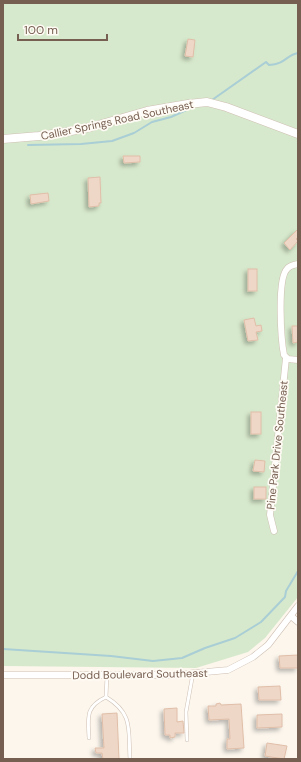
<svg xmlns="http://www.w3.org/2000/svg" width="301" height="762" font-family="'DM Sans',sans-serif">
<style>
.green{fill:#d7e9cc}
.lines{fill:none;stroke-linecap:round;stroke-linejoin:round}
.stream{stroke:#a9ced5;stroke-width:2}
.building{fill:#efd7c7;stroke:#e0bea8;filter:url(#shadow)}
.service-casing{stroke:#cebfb3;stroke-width:4}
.minor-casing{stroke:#cebfb3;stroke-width:7}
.tertiary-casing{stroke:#cebfb3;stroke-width:9}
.service{stroke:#fff;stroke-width:3}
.minor{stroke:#fff;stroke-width:6}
.tertiary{stroke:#fff;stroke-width:8}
.labels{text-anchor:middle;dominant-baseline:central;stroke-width:3.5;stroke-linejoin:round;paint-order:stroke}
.street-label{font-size:11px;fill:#765f51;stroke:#fefaf4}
</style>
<defs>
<filter id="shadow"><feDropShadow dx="-3" dy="3" stdDeviation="2" flood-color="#0004"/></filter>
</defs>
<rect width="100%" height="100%" fill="#fcf6ed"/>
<path class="green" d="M3,3H298V597L265,638L248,652L196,668L3,666Z"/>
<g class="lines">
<g class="stream">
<path d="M212,100L266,62L269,65C286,64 286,55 298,53"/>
<path d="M28,145L81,144L112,141L134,133L152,122L171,117L193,107"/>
<path d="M3,649L111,656L153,661L182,658L205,648L235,638L261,622L285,597L286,591L298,571"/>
</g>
</g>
<g class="building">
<path d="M188,39L195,40L193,57L185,56Z"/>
<path d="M123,156H140V162L124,163Z"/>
<path d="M100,177L101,203H99V206L89,207L88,178Z"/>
<path d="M48,193L49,201L31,204L30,195Z"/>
<path d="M298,229V237L296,239L298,241L290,250L284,243Z"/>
<rect x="248" y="269" width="9" height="22"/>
<path d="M254,318L256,326L261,325L262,331L256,332L258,340L248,341L244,320Z"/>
<path d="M292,326H298V342L293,343Z"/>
<rect x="251" y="412" width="10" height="22"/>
<path d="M255,460L265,461L264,472L253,471Z"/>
<rect x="254" y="487" width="12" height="12"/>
<path d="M298,655V668H280L279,656Z"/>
<path d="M280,686L281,700H259L258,687Z"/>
<path d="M220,703L221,705L241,704L244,748L227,749V739H230L229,719L209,720L208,706H216V704Z"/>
<path d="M177,708V722L183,721L184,733H175V737L170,738V735H165L164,709Z"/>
<path d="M117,713L119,759H103L102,753H96L95,748H104L102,714Z"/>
<path d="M282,714V727L257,728V715Z"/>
<path d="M267,743L287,746L284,759L265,756Z"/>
</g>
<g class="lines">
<defs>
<g id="service">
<path d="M107,675L106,697C134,714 128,730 130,759"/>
<path d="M89,738C88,717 85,707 106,697"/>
<path d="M187,740L186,712L193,673"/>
</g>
<g id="minor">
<path d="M298,264C294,265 290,265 287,269C277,279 281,340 284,355L288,359L298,360"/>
<path d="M274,531L270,515L286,358"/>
<path d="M291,616L298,622"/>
<path d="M3,675H173L228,670L253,657L268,645L298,606"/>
</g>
<path id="tertiary" d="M3,139L39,136L66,132L91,127L147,111L188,104L207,102L226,107L298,134"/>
</defs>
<use href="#service" class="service-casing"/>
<use href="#minor" class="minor-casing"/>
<use href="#tertiary" class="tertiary-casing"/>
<use href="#service" class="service"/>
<use href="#minor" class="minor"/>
<use href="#tertiary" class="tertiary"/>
</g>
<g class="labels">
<g class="street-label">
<text transform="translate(117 120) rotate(-12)">Callier Springs Road Southeast</text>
<text transform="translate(277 445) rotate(-84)">Pine Park Drive Southeast</text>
<text transform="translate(140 674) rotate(-1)">Dodd Boulevard Southeast</text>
</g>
</g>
<rect width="301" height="762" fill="none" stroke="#765f51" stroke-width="8"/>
<path d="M18 34v6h89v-6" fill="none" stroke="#765f51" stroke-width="2"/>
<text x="24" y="34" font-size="12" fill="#765f51" stroke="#fefaf4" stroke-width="3" paint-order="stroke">100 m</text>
</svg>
